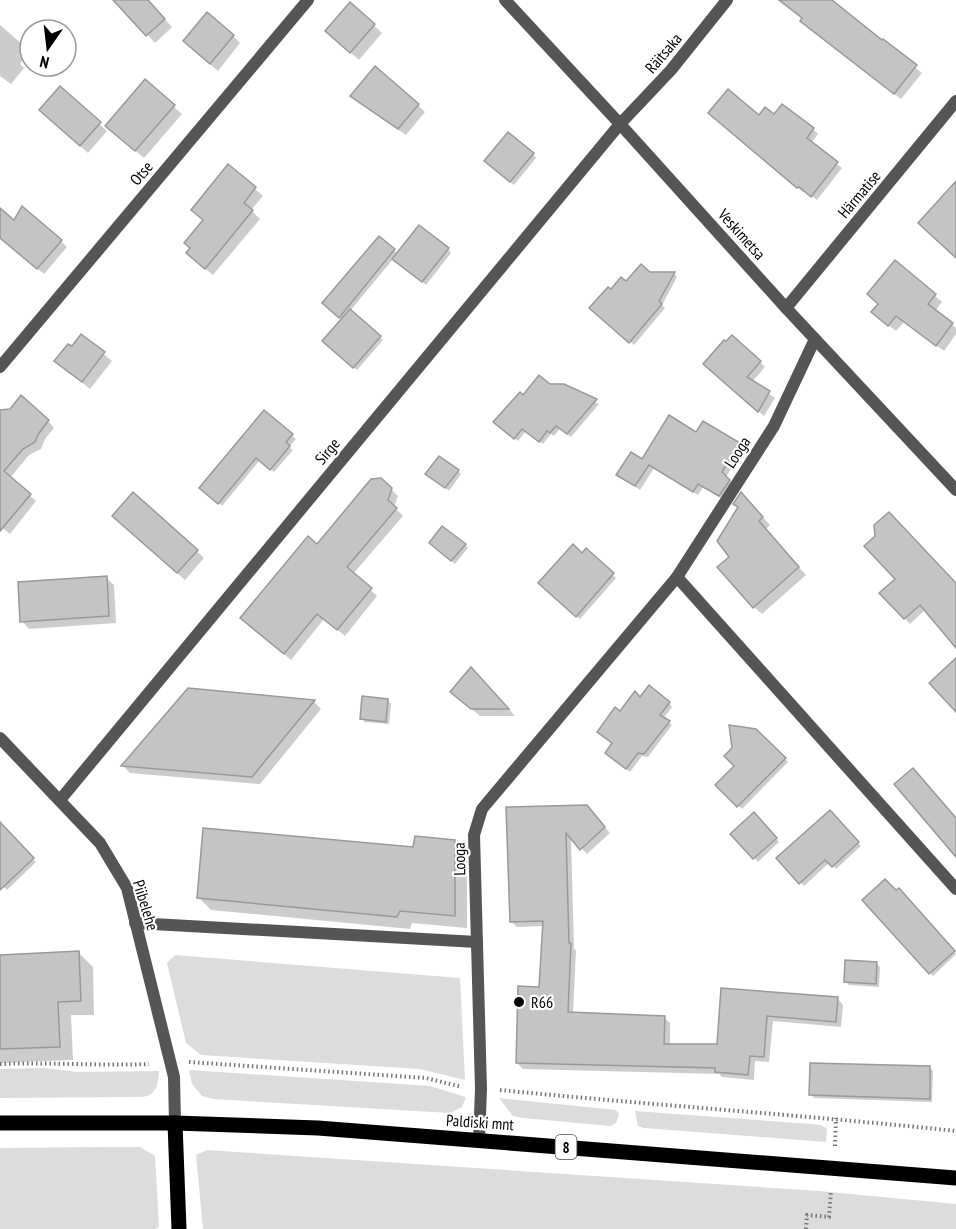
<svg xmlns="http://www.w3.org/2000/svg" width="956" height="1229" font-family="'PT Sans Narrow',sans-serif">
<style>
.green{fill:#dcdcdc}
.shadow{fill:#0003}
.building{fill:#c4c4c4;stroke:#999;stroke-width:1.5}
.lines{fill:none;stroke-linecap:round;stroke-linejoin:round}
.path{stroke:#777;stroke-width:4;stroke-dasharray:1.5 3;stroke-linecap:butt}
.lane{stroke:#555;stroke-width:12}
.street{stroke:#555;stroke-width:12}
.primary{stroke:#000;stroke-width:15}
.poi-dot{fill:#000;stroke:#fff;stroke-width:2}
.labels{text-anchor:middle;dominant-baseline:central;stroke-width:4.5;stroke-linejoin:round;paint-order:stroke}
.shield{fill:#fff;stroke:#4c4c4c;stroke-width:1.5}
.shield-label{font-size:15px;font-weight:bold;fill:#000}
.street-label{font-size:16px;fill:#000;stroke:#fff}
.poi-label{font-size:16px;fill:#000;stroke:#fff;text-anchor:start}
</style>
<rect width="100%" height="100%" fill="#fff"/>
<g class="green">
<path d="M175,955L460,978L465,1080L420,1069L201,1055L186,1043L167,963Z"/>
<path d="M44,1068L78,1072L159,1071C158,1085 157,1095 142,1097L0,1098V1069Z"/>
<path d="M189,1070L430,1086L466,1097L462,1107L450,1113L213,1099L202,1096L192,1084Z"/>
<path d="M499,1098L616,1110L619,1114L616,1123L610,1126L523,1118L513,1116Z"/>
<path d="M635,1111L811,1124L821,1125L827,1129L826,1142L644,1128L638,1126Z"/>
<path d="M104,1147H140L155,1156L159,1227L155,1229H0V1148Z"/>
<path d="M207,1150L819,1191L956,1204V1229H203L196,1155Z"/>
</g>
<g class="shadow">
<path d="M115,0H147L172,27L155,43Z"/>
<path d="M799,0H829L922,73L901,99L808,27L799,15Z"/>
<path d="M351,4L382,33L359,60L335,39Z"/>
<path d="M0,25L30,51L20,64L24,68L11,84L0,76Z"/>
<path d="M233,36L240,43L218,71L192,49Z"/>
<path d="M145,82L182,114L144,158L115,133Z"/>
<path d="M60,88L107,131L88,153L49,117Z"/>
<path d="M352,96L418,105L425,112L406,135L359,103Z"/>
<path d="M774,116L813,129L818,134L811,143L842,168L817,200L804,190L803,192L715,118Z"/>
<path d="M533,154L536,158L514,185L489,165Z"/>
<path d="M229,166L263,196L251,210L260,219L213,275L196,261L192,249L204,221L193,210Z"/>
<path d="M0,210L14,222L61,241L67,247L44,274L0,238Z"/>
<path d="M379,238L398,254L448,249L451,253L426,285L394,258L350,311L383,340L357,370L327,344L342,320L324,303Z"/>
<path d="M896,262L942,302L935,311L956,328V334L944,351L904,322L896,331L880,319L879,304Z"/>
<path d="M650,273H674L677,277L662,305L665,308L634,345L594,312L611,292Z"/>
<path d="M82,336L112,361L90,389L56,361L72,349Z"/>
<path d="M760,362L765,367L752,382L775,398L764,416L710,368Z"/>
<path d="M564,385L599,404L571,437L560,429L554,436L551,434L543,444L526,431L518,441L498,425L550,386Z"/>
<path d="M264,412L296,439L289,447L293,450L274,472L260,460L222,506L205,491Z"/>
<path d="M0,415L48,421L54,428L45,439L41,449L29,455L10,478L36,501L10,534L0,526Z"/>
<path d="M697,434L739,444L743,449L726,477L733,485L724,500L703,487L698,495L654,468L640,490L618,475Z"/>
<path d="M458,471L461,474L449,491L431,477Z"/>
<path d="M391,489L398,496L394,507L403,516L353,574L377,596L345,636L324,619L291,660L249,625L318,546Z"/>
<path d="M749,502L770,525L765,530L806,575L762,614L754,607L731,557Z"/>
<path d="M121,524L197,551L204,558L185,580Z"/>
<path d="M465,545L468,548L455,564L434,547Z"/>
<path d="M586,550L616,578L580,619L540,583Z"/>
<path d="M106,578L114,585L116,623L29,629L22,621Z"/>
<path d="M956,589V645L926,609L910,624L882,593Z"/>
<path d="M479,676L515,716H480L460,699Z"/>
<path d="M188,690L314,702L321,709L260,784L130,773L123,766Z"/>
<path d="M641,699L669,703L672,707L663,719L672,725L648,757L642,756L630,772L610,756L621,713Z"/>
<path d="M388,700L391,704L389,724L365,722L362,719Z"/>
<path d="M756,730L788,762L742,809L717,785L736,766Z"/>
<path d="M508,808L592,813L610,833L587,854L571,837L574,949L576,950L573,1014L664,1017L670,1023V1046H718L723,989L837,998L843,1005L841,1027L773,1021L769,1062L755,1061L754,1080L722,1077L719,1074L523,1069L517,1063L541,988L544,926L517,927L511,921Z"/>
<path d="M830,812L861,846L836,869L830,862L804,886L778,858Z"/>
<path d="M754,814L779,842L758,862L732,834Z"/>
<path d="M0,825L36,862L7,890L0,882Z"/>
<path d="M455,841L467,854V928L412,923L410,929L211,910L199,898Z"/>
<path d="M896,892L902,893L956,954L933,976L864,900Z"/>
<path d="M79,953L93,967L94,1015H71L73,1060L0,1063V956Z"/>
<path d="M876,963L880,967L879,987L849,985L845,981Z"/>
<path d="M929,1067L933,1071L932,1102L814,1098L810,1094Z"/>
</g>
<g class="building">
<path d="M113,0H148L165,19L146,36Z"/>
<path d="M779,0H832L882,40L883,39L917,65L894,94L800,21L802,18Z"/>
<path d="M350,2L375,24L350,53L325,31Z"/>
<path d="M207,12L234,35L210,64L183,41Z"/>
<path d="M375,66L419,104L398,129L350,96Z"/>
<path d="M145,79L175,105L135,151L105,126Z"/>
<path d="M60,86L101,122L80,146L39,110Z"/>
<path d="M728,89L759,115L765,107L774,114L782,104L814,128L807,138L838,162L811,197L799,187L797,188L708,113Z"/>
<path d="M508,132L534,153L510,182L484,161Z"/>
<path d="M228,164L256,187L244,203L253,210L205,269L186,253L190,248L184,243L203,220L191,210Z"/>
<path d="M956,181V258L918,223Z"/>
<path d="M22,206L62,240L37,269L0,238V208L14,220Z"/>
<path d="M419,225L449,248L422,282L392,259Z"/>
<path d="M379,236L395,249L339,318L322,303Z"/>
<path d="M895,260L936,294L928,304L953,323L936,346L896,316L888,326L871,312L878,304L867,294Z"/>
<path d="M641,264L650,272H675L659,301L662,304L629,343L589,308L608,287L611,289L621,277L626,281Z"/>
<path d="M350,309L381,336L353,368L322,341Z"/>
<path d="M81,334L105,352L82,382L54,361L68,344L72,346Z"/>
<path d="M732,335L761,361L747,377L770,391L758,412L703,364L724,340L726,341Z"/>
<path d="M539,375L550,384H564L597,399L567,434L556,426L550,433L547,431L539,442L522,429L514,439L493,422L520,392L523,395Z"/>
<path d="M21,395L49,420L39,433L35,442L23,449L4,471L31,494L0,531V410L10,409Z"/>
<path d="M264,410L293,434L286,442L290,446L270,470L256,458L218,504L199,488Z"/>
<path d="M669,415L696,432L703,421L740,443L722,472L730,480L719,496L698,484L693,492L649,465L635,486L616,475L631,452L642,459Z"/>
<path d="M439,456L459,470L445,488L425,474Z"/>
<path d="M381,478L392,488L388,500L397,508L347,567L372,588L337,630L317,614L284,654L240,618L308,536L317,544L371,479Z"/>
<path d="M133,492L198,550L177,573L112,516Z"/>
<path d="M741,492L763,517L759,521L799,567L753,608L717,567L729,557L717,541L738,507L733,504Z"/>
<path d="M889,512L956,583V648L920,605L904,619L879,593L895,579L864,546L875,536L874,525Z"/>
<path d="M442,526L466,544L451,561L429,543Z"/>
<path d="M573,544L582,553L586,548L614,573L576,617L538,583Z"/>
<path d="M107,576L109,616L20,622L18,582Z"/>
<path d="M956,658V712L929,683Z"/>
<path d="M471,667L509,709H471L450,692Z"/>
<path d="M649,685L670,702L660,715L670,721L644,754L638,753L626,769L605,753L612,743L597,732L615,707L620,711L635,691L640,697Z"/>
<path d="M188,688L315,700L252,777L121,766Z"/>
<path d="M362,696L388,699L386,722L360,719Z"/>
<path d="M729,725L756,729L786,758L737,807L715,785L734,766L724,756L732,748Z"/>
<path d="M913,768L956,818V857L894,784Z"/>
<path d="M587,805L605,827L580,850L566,833L569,943H571L568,1012L665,1016L664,1044H717L721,988L838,997L836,1022L767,1016L764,1057L750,1056L748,1075L715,1072V1068L516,1063L518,986L539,987L543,921L510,922L506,807Z"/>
<path d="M830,810L859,842L832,867L825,860L799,884L776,858Z"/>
<path d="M754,812L777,838L753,859L730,834Z"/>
<path d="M0,822L34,858L0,890Z"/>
<path d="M203,828L413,847L415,836L455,840V916L400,911L397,917L197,898Z"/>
<path d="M885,879L896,890L899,888L955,951L929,974L862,900Z"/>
<path d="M79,951L81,1001L58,1002L60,1047L0,1049V955Z"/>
<path d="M845,960L877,962L876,984L844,982Z"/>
<path d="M810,1063L930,1066V1099L809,1095Z"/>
</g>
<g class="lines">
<g class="path">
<path d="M189,1062L426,1078L462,1087"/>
<path d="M0,1064C50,1062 99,1066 149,1064"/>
<path d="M500,1090C652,1105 804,1115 956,1131"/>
<path d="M835,1146L836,1118"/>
<path d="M806,1229L807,1215L829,1217L831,1191"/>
</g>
<path class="lane" d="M135,923L477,942"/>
<g class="street">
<path d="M505,0L620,124L786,308L956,490"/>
<path d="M786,308L956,101"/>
<path d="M0,367L308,0"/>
<path d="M677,577L956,889"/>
<path d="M0,738L100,843L127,888L174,1077L175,1123"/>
<path d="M60,800L620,124L671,70L727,0"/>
<path d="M479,1140L481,1089L474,835L482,809L677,577L774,426L815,339"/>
</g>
<g class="primary">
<path d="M0,1123H175L318,1128L956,1178"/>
<path d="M175,1123L179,1229"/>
</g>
</g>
<circle class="poi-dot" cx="519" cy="1002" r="6"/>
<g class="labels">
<rect class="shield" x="555.5" y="1135" width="21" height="24" rx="4.5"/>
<g class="shield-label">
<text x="566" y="1147">8</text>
</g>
<g class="street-label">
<text transform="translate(663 53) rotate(-50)">Räitsaka</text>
<text transform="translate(141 173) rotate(-50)">Otse</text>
<text transform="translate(859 194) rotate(-50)">Härmatise</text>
<text transform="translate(742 234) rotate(48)">Veskimetsa</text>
<text transform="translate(327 451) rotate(-50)">Sirge</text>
<text transform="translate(737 452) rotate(-57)">Looga</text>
<text transform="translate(459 859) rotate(-91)">Looga</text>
<text transform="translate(146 905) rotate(73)">Piibelehe</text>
<text transform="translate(480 1122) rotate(4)">Paldiski mnt</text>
</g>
<g class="poi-label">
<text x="531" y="1002">R66</text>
</g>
</g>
<g transform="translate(48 48) rotate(194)"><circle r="28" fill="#ffffff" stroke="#999999" stroke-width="1.5"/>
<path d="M0-4.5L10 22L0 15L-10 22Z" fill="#000000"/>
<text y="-9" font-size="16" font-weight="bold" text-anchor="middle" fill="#000000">N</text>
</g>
</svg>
